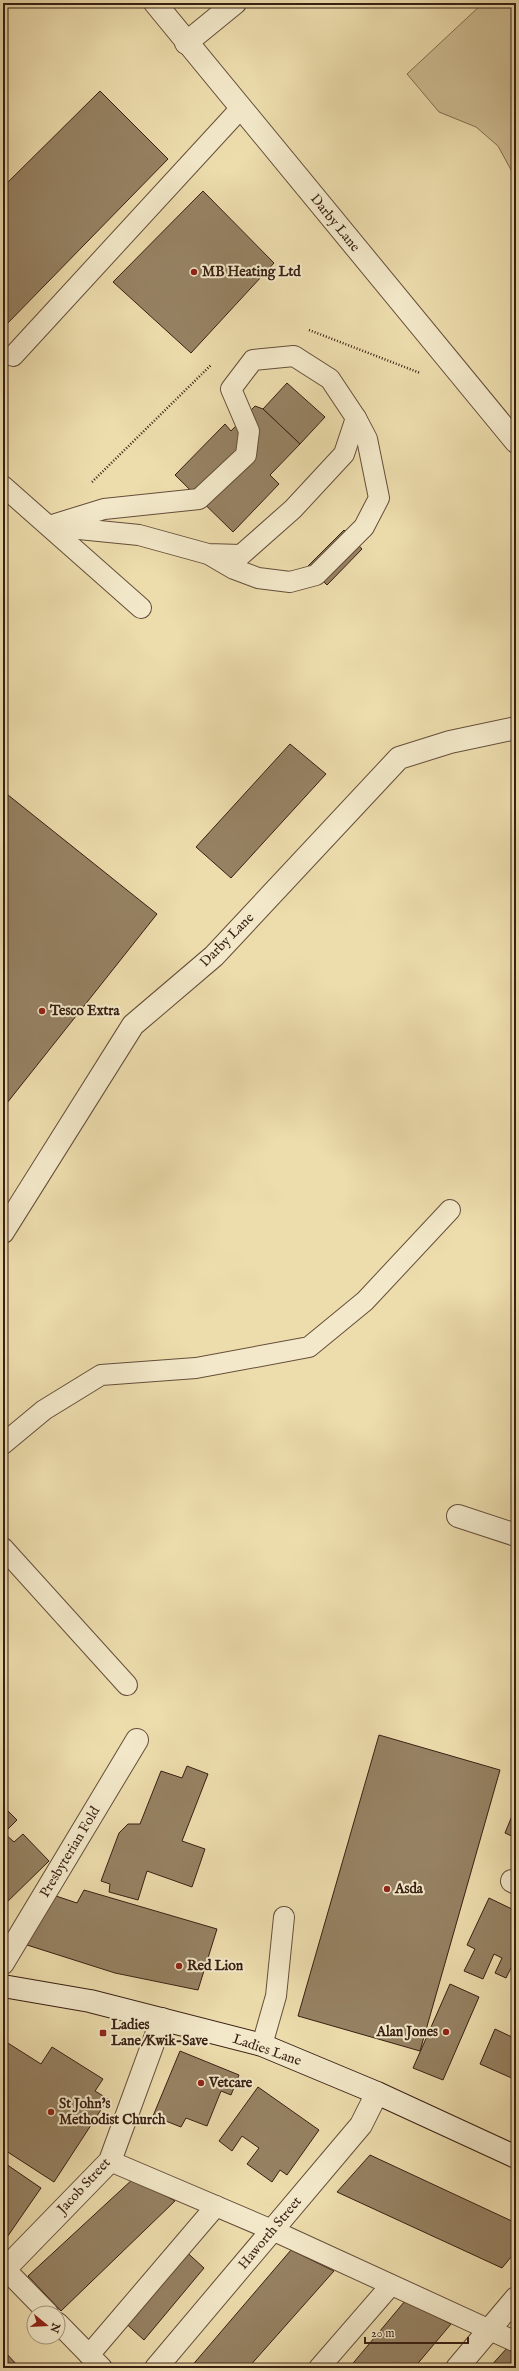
<svg xmlns="http://www.w3.org/2000/svg" width="519" height="2371" font-family="'IM FELL English',serif">
<style>
.green{fill:#cebd93;stroke:#836e53}
.building{fill:#968263;stroke:#381f13}
.lines{fill:none;stroke-linecap:round;stroke-linejoin:round}
.lane-casing{stroke:#654e3a;stroke-width:22}
.street-casing{stroke:#654e3a;stroke-width:24}
.secondary-casing{stroke:#381f13;stroke-width:24}
.path{stroke:#381f13;stroke-width:2.5;stroke-dasharray:1 2;stroke-linecap:butt}
.lane{stroke:#f3e9ca;stroke-width:20}
.street{stroke:#f3e9ca;stroke-width:22}
.secondary{stroke:#f3e9ca;stroke-width:22}
.poi-dot{fill:#8f2418;stroke:#f3e9ca;stroke-width:1.5}
.labels{text-anchor:middle;dominant-baseline:central;stroke-width:4;stroke-linejoin:round;paint-order:stroke}
.street-label{font-size:14px;fill:#381f13;stroke:#f3e9ca}
.poi-label{font-size:14px;font-weight:bold;fill:#381f13;stroke:#f3e9ca;text-anchor:start}
</style>
<rect width="100%" height="100%" fill="#edddad"/>
<filter id="stains"><feTurbulence type="fractalNoise" baseFrequency=".005" numOctaves="4"/><feColorMatrix values="0 0 0 0 .2 0 0 0 0 .09 0 0 0 0 .02 0 0 0 .5 -.17"/></filter>
<radialGradient id="worn" r=".72"><stop offset=".6" stop-color="#630" stop-opacity="0"/><stop offset="1" stop-color="#630" stop-opacity=".3"/></radialGradient>
<path class="green" d="M483,3H516V179L498,146L476,127L439,112L407,74Z"/>
<g class="building">
<path d="M100,91L168,159L3,328V187Z"/>
<path d="M203,191L274,263L191,353L113,282Z"/>
<path d="M287,383L325,417L300,444L263,409Z"/>
<path d="M255,406L263,409L300,444L270,475L279,484L233,532L175,475L225,424L231,431Z"/>
<path d="M344,530L362,549L327,585L308,566Z"/>
<path d="M290,744L326,774L231,878L196,847Z"/>
<path d="M3,791L157,914L3,1108Z"/>
<path d="M379,1735L500,1770L420,2051L298,2016Z"/>
<path d="M187,1766L208,1774L182,1841L205,1849L192,1887L147,1871L138,1900L109,1892L110,1884L101,1881L119,1833L128,1824H140L161,1771L182,1778Z"/>
<path d="M3,1806L17,1820L4,1833L14,1842L23,1834L49,1861L3,1906Z"/>
<path d="M516,1806V1838L505,1833Z"/>
<path d="M84,1890L217,1929L198,1990L115,1973L27,1945L53,1895L77,1903Z"/>
<path d="M489,1898L516,1911V1963L514,1962L506,1978L495,1973L502,1958L494,1954L483,1979L464,1971L475,1949L467,1945Z"/>
<path d="M450,1984L479,1997L443,2080L413,2068Z"/>
<path d="M495,2029L516,2039V2080L480,2064Z"/>
<path d="M3,2040L41,2064L52,2047L103,2079L95,2091L108,2099L54,2182L3,2149V2134L7,2128L3,2125Z"/>
<path d="M180,2051L239,2075L231,2095L221,2091L207,2126L186,2118L181,2127L153,2116Z"/>
<path d="M258,2087L319,2130L287,2175L280,2170L272,2182L247,2164L259,2148L242,2136L232,2151L219,2141Z"/>
<path d="M370,2155L516,2223V2251L502,2268L337,2192Z"/>
<path d="M3,2162L41,2188L3,2243Z"/>
<path d="M134,2178L175,2201L61,2311L28,2276Z"/>
<path d="M181,2247L204,2268L144,2340L122,2320Z"/>
<path d="M291,2250L334,2271L248,2368H190Z"/>
<path d="M405,2301L451,2324L414,2368H349Z"/>
<path d="M508,2347L516,2350V2368H489Z"/>
<path d="M3,2350L20,2368H3Z"/>
</g>
<g class="lines">
<defs>
<g id="lane">
<path d="M13,356L241,108"/>
<path d="M294,356L330,379L356,418L344,454L293,509L241,555L208,554L139,535L49,526L104,509L199,499L246,455L249,431L231,389L253,360Z"/>
<path d="M3,486L141,608"/>
<path d="M210,555L234,569L258,578L290,582L316,575L364,527L379,498L367,439L356,418"/>
<path d="M3,1444L44,1410L101,1375L196,1368L309,1347L365,1301L450,1210"/>
<path d="M3,1548L127,1685"/>
<path d="M262,2045L276,1996L284,1917"/>
<path d="M110,2161L272,2230L516,2342"/>
<path d="M5,2269L48,2313"/>
<path d="M58,2323L102,2368"/>
<path d="M89,2355L216,2206"/>
<path d="M319,2368L391,2285"/>
</g>
<g id="street">
<path d="M155,3L516,442"/>
<path d="M186,43L235,3"/>
<path d="M3,1232L133,1025L214,956L399,758L450,742L516,728"/>
<path d="M458,1516L516,1535"/>
<path d="M512,1881L516,1883"/>
<path d="M3,1963L137,1740"/>
<path d="M5,2269L110,2161L162,2019"/>
<path d="M156,2368L361,2125L377,2093"/>
<path d="M457,2368L516,2298"/>
</g>
<path id="secondary" d="M3,1986L90,2001L262,2045L377,2093L516,2157"/>
</defs>
<use href="#lane" class="lane-casing"/>
<use href="#street" class="street-casing"/>
<use href="#secondary" class="secondary-casing"/>
<g class="path">
<path d="M309,330L420,373"/>
<path d="M92,482L211,365"/>
</g>
<use href="#lane" class="lane"/>
<use href="#street" class="street"/>
<use href="#secondary" class="secondary"/>
</g>
<g class="poi-dot">
<circle cx="194" cy="272" r="4"/>
<circle cx="42" cy="1011" r="4"/>
<circle cx="387" cy="1889" r="4"/>
<circle cx="179" cy="1966" r="4"/>
<circle cx="446" cy="2032" r="4"/>
<rect x="99" y="2029" width="8" height="8" rx="2"/>
<circle cx="201" cy="2083" r="4"/>
<circle cx="51" cy="2112" r="4"/>
</g>
<g class="labels">
<g class="street-label">
<text transform="translate(335 223) rotate(51)">Darby Lane</text>
<text transform="translate(227 940) rotate(-45)">Darby Lane</text>
<text transform="translate(70 1852) rotate(-59)">Presbyterian Fold</text>
<text transform="translate(267 2050) rotate(19)">Ladies Lane</text>
<text transform="translate(84 2186) rotate(-47)">Jacob Street</text>
<text transform="translate(270 2233) rotate(-50)">Haworth Street</text>
</g>
<g class="poi-label">
<text x="202" y="272">MB Heating Ltd</text>
<text x="50" y="1011">Tesco Extra</text>
<text x="395" y="1889">Asda</text>
<text x="187" y="1966">Red Lion</text>
<text x="111" y="2025">Ladies<tspan x="111" dy="16">Lane/Kwik-Save</tspan></text>
<text x="438" y="2032" text-anchor="end">Alan Jones</text>
<text x="209" y="2083">Vetcare</text>
<text x="59" y="2104">St John's<tspan x="59" dy="16">Methodist Church</tspan></text>
</g>
</g>
<rect width="519" height="2371" fill="none" stroke="#edddad" stroke-width="16"/>
<rect x="4" y="4" width="511" height="2363" fill="none" stroke="#381f13" stroke-width="2"/>
<rect x="8" y="8" width="503" height="2355" fill="none" stroke="#381f13"/>
<g transform="translate(46 2325) rotate(108)"><circle r="19" fill="#f3e9ca" stroke="#a89881"/>
<path d="M0-3L7 15L0 10L-7 15Z" fill="#8f2418"/>
<text y="-6" font-size="11" font-weight="bold" text-anchor="middle" fill="#381f13">N</text>
</g>
<path d="M365 2337v6h103v-6" fill="none" stroke="#381f13" stroke-width="2"/>
<text x="371" y="2337" font-size="12" fill="#381f13" stroke="#f3e9ca" stroke-width="3" paint-order="stroke">20 m</text>
<rect width="100%" height="100%" filter="url(#stains)"/>
<rect width="100%" height="100%" fill="url(#worn)"/>
</svg>
